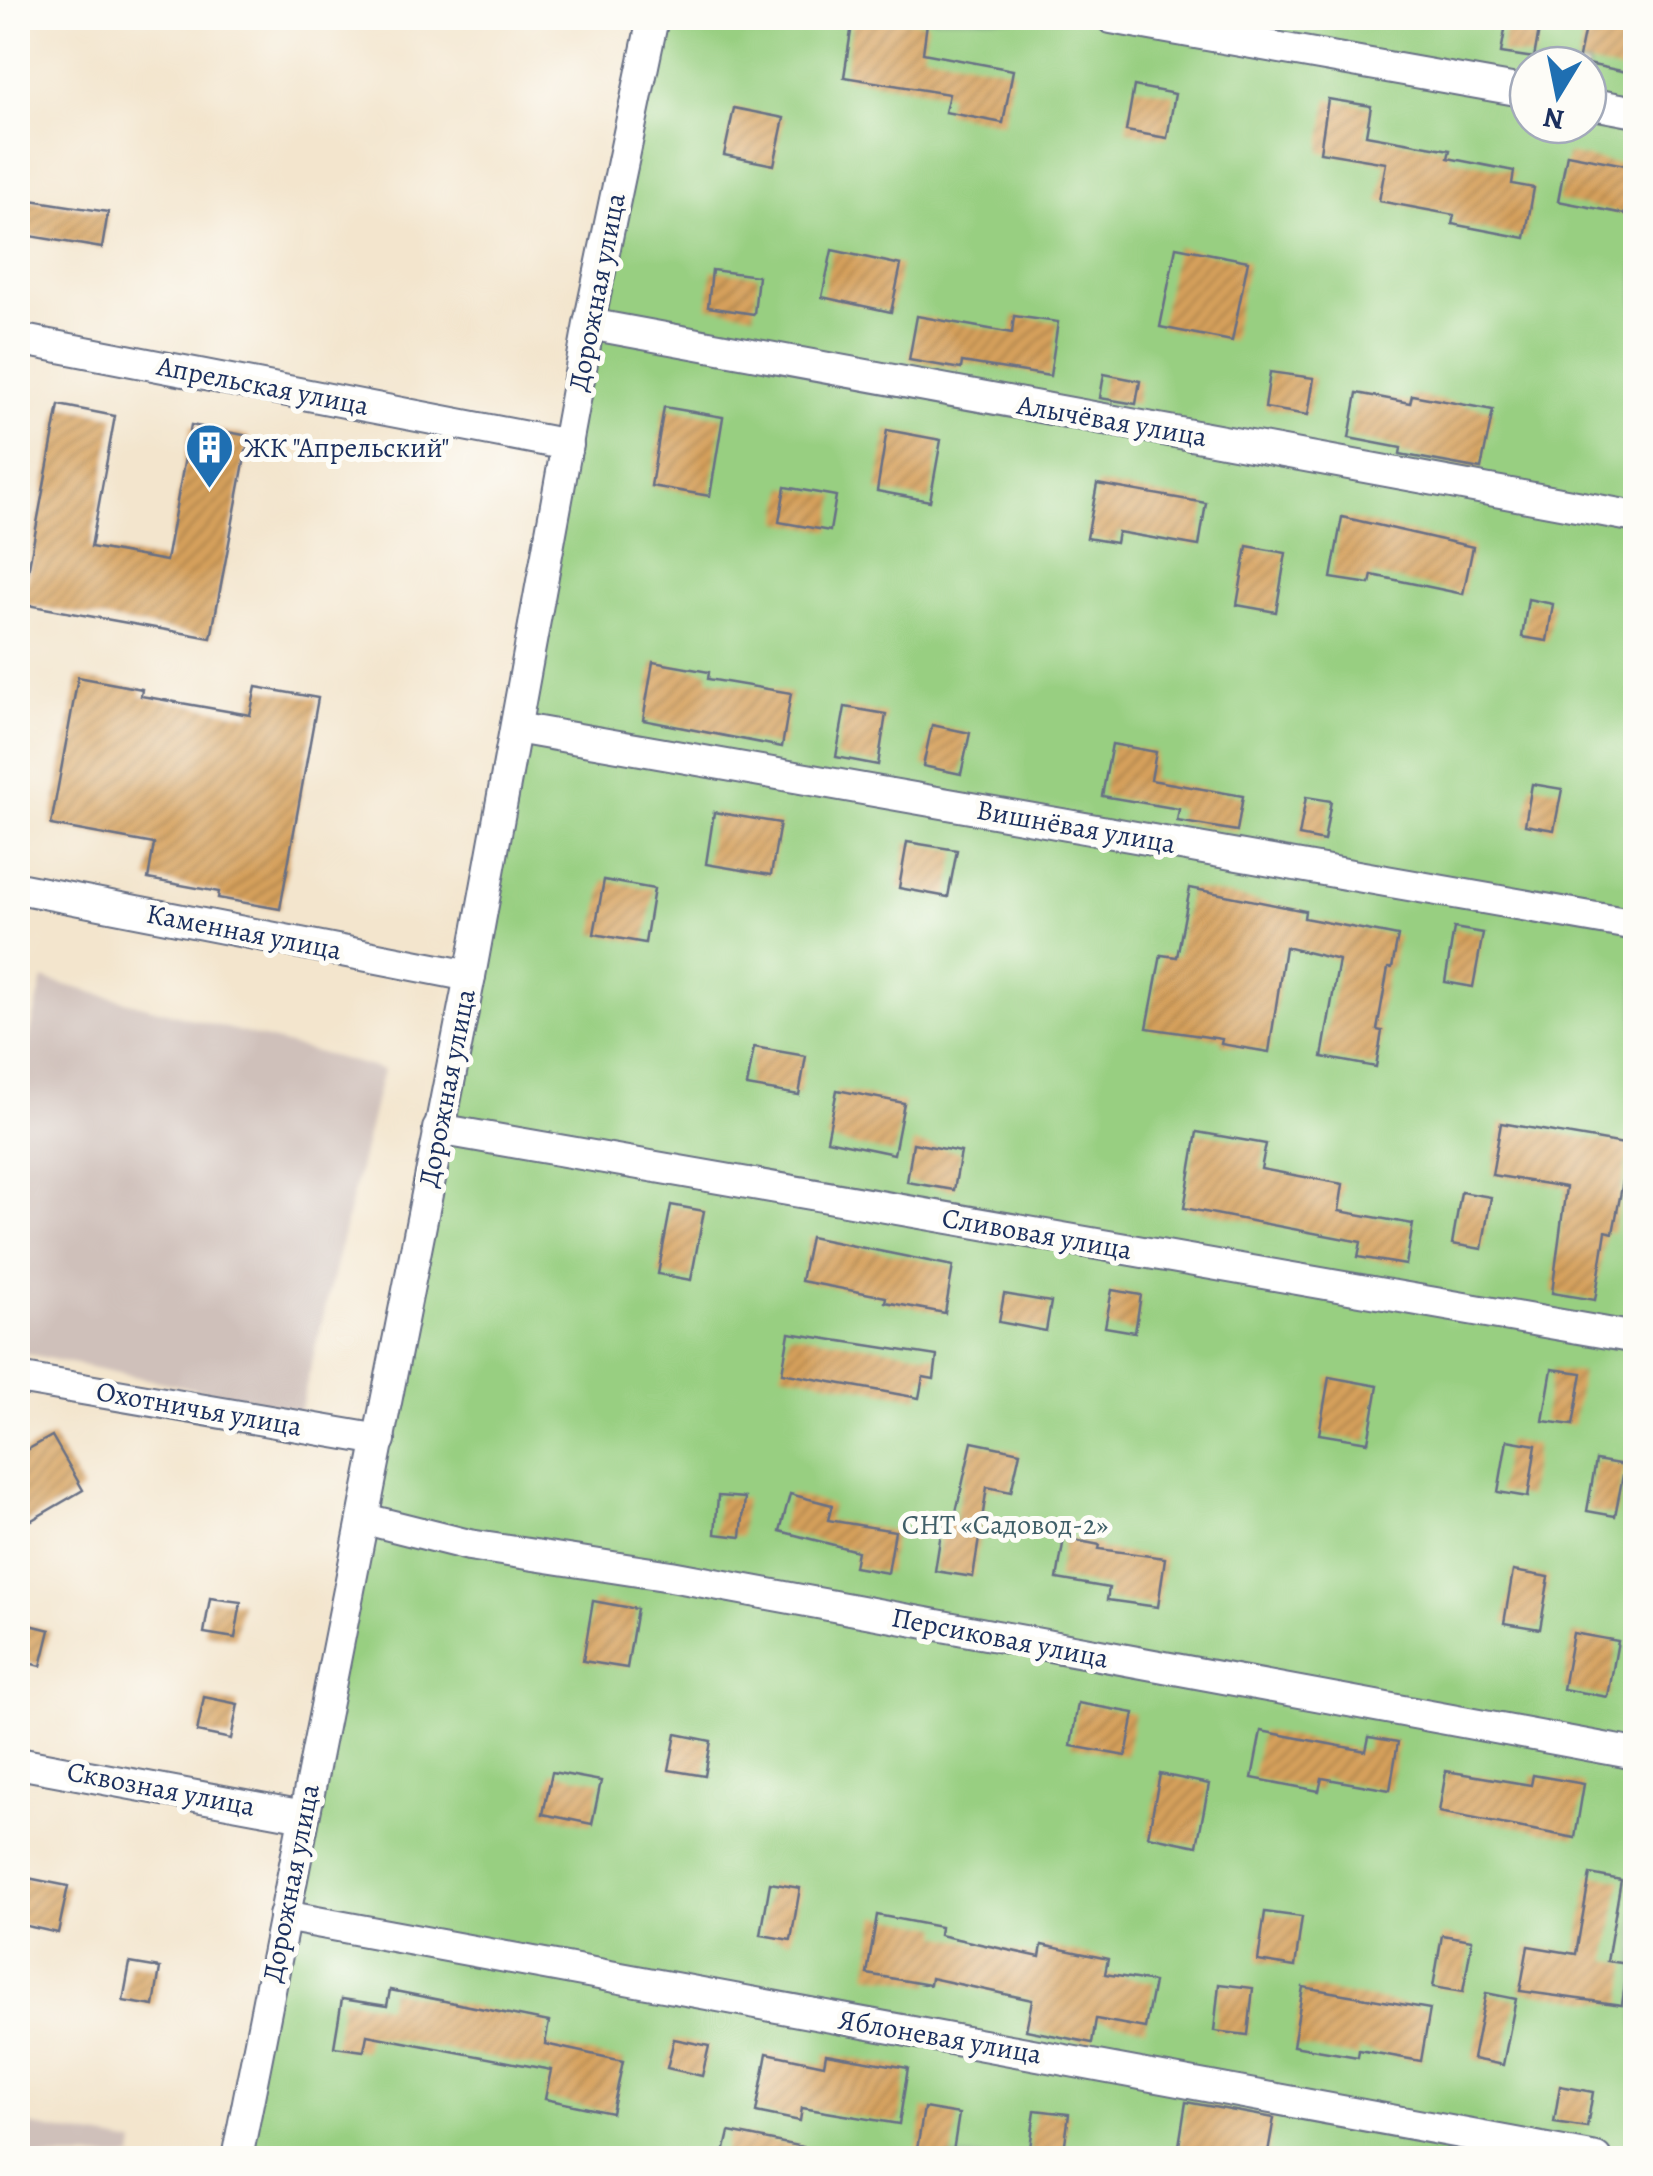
<svg xmlns="http://www.w3.org/2000/svg" width="1653" height="2176" font-family="Alegreya,serif">
<style>
.industrial{fill:#cfc0ba}
.garden{fill:#98cf81;stroke:#5a7f70;stroke-width:2.5;fill-rule:evenodd}
.building{fill:url(#building-hatch)}
.lines{fill:none;stroke-linecap:round;stroke-linejoin:round}
.minor-casing{stroke:#676f85;stroke-width:34}
.minor{stroke:#fff;stroke-width:30}
.labels{text-anchor:middle;dominant-baseline:central;stroke-width:10;stroke-linejoin:round;paint-order:stroke}
.street-label{font-size:28px;fill:#1b2f5e;stroke:#fdfcf7}
.poi-label{font-size:28px;fill:#1b2f5e;stroke:#fdfcf7;text-anchor:start}
.park-label{font-size:28px;fill:#405f68;stroke:#fdfcf7}
</style>
<defs>
<pattern id="building-hatch" width="6" height="6" patternUnits="userSpaceOnUse" patternTransform="scale(2.5)"><rect width="6" height="6" fill="#d6a05b"/><path d="M-1 1l2-2M0 6l6-6M5 7l2-2" fill="none" stroke="#ad834e"/></pattern>
</defs>
<rect width="100%" height="100%" fill="#fdfcf7"/>
<filter id="ink" filterUnits="userSpaceOnUse"><feTurbulence type="fractalNoise" baseFrequency=".01" numOctaves="2"/><feDisplacementMap in="SourceGraphic" scale="20" xChannelSelector="R" yChannelSelector="G"/><feConvolveMatrix kernelMatrix="1 2 1 2 8 2 1 2 1" color-interpolation-filters="sRGB"/></filter>
<filter id="wash" filterUnits="userSpaceOnUse"><feTurbulence type="fractalNoise" baseFrequency=".0048" numOctaves="4" result="noise"/><feDisplacementMap in="SourceGraphic" scale="40" xChannelSelector="R" yChannelSelector="G"/><feGaussianBlur stdDeviation="2.25" result="paint"/><feColorMatrix in="noise" values="0 0 0 0 0 0 0 0 0 0 0 0 0 0 0 0 0 1.4 0 .05"/><feComposite in="paint" operator="in"/></filter>
<g filter="url(#wash)">
<rect width="100%" height="100%" fill="#f3e5cd"/>
<g class="industrial">
<path d="M43,979L383,1070L300,1411L18,1352V1087Z"/>
<path d="M18,2123L135,2144L133,2158H18Z"/>
</g>
<path class="garden" d="M653,18H1635V2158H238ZM1528,65H1588V125H1528Z"/>
<g id="blocks">
<g class="building">
<path d="M853,18H892L927,23L923,53L1013,70L1003,123L945,112L949,94L844,77Z"/>
<path d="M1507,18H1541L1534,58L1501,53Z"/>
<path d="M1587,18L1636,26V74L1578,62Z"/>
<path d="M1134,86L1175,94L1167,138L1126,131Z"/>
<path d="M1328,99L1371,106L1366,135L1450,150L1448,158L1514,171L1512,184L1534,188L1525,238L1452,224L1454,215L1379,201L1386,163L1320,152Z"/>
<path d="M734,108L784,118L774,165L724,155Z"/>
<path d="M1567,154L1636,167L1630,215L1558,201Z"/>
<path d="M18,198L108,212L102,248L18,234Z"/>
<path d="M1176,247L1248,261L1232,341L1160,327Z"/>
<path d="M832,250L901,265L891,312L822,297Z"/>
<path d="M712,270L758,276L754,314L708,307Z"/>
<path d="M917,316L1012,333L1014,316L1058,322L1050,376L962,362L961,369L909,360Z"/>
<path d="M1270,372L1314,378L1308,415L1265,408Z"/>
<path d="M1104,374L1140,381L1136,404L1100,398Z"/>
<path d="M1357,393L1410,403L1412,395L1493,410L1481,469L1400,454L1401,448L1349,438Z"/>
<path d="M59,405L115,416L91,547L166,561L191,425L249,436L211,638L22,604Z"/>
<path d="M664,407L723,417L710,496L651,486Z"/>
<path d="M887,430L941,440L930,501L877,491Z"/>
<path d="M1097,484L1206,503L1199,546L1118,532L1116,543L1087,538Z"/>
<path d="M785,487L836,496L830,531L779,522Z"/>
<path d="M1342,517L1473,547L1463,594L1372,575L1370,584L1331,578Z"/>
<path d="M1247,546L1286,553L1276,612L1237,605Z"/>
<path d="M1528,599L1553,604L1547,641L1522,637Z"/>
<path d="M653,662L709,672L708,679L791,693L782,747L643,720Z"/>
<path d="M78,677L142,689L141,696L250,715L256,687L318,698L280,909L218,898L219,892L148,879L154,844L51,825Z"/>
<path d="M845,707L886,714L878,765L836,757Z"/>
<path d="M932,725L970,733L961,774L923,766Z"/>
<path d="M1112,744L1156,752L1151,780L1243,796L1237,831L1177,821L1179,809L1102,796Z"/>
<path d="M1532,784L1562,789L1554,830L1525,825Z"/>
<path d="M1306,797L1331,801L1324,841L1299,836Z"/>
<path d="M714,812L780,823L771,875L706,864Z"/>
<path d="M907,842L957,850L948,897L899,888Z"/>
<path d="M604,880L654,889L645,943L594,934Z"/>
<path d="M1190,888L1305,911L1304,918L1398,936L1392,968H1388L1377,1030L1382,1031L1376,1067L1322,1057L1339,960L1285,947L1269,1052L1221,1044L1222,1039L1147,1028L1161,955L1177,957Z"/>
<path d="M1454,928L1483,933L1473,987L1445,982Z"/>
<path d="M754,1047L806,1056L799,1095L747,1086Z"/>
<path d="M837,1090L904,1103L894,1154L827,1140Z"/>
<path d="M1501,1123L1630,1145L1613,1233L1606,1231L1595,1300L1552,1293L1566,1187L1492,1175Z"/>
<path d="M1197,1132L1266,1144L1261,1169L1343,1184L1339,1211L1413,1224L1406,1265L1358,1257L1361,1242L1184,1208Z"/>
<path d="M913,1143L961,1152L954,1190L907,1182Z"/>
<path d="M1461,1192L1491,1197L1482,1249L1452,1244Z"/>
<path d="M671,1205L704,1211L691,1280L658,1274Z"/>
<path d="M810,1237L953,1266L945,1313L885,1302L886,1297L801,1281Z"/>
<path d="M1112,1290L1141,1295L1135,1332L1105,1327Z"/>
<path d="M1004,1294L1051,1302L1046,1331L999,1322Z"/>
<path d="M789,1333L937,1356L934,1379L923,1377L919,1398L782,1373Z"/>
<path d="M1552,1369L1582,1373L1573,1425L1543,1421Z"/>
<path d="M1329,1377L1378,1386L1368,1442L1319,1434Z"/>
<path d="M52,1436L83,1490L18,1528V1455Z"/>
<path d="M1507,1440L1536,1445L1528,1497L1498,1492Z"/>
<path d="M972,1442L1020,1452L1011,1492L987,1487L973,1577L935,1571L943,1520L954,1521Z"/>
<path d="M1596,1460L1625,1465L1615,1516L1587,1511Z"/>
<path d="M790,1494L832,1505L828,1520L895,1531L888,1573L854,1567L857,1551L780,1531Z"/>
<path d="M718,1496L745,1498L741,1537L715,1534Z"/>
<path d="M1064,1538L1100,1545L1099,1549L1165,1558L1158,1607L1107,1600L1109,1588L1057,1579Z"/>
<path d="M1513,1571L1549,1577L1540,1629L1504,1623Z"/>
<path d="M210,1598L241,1602L235,1638L204,1633Z"/>
<path d="M593,1601L637,1609L627,1668L583,1661Z"/>
<path d="M18,1622L50,1630L41,1666L18,1660Z"/>
<path d="M1573,1633L1618,1641L1608,1697L1563,1689Z"/>
<path d="M204,1697L238,1704L231,1739L197,1732Z"/>
<path d="M1078,1703L1134,1713L1126,1756L1071,1746Z"/>
<path d="M1261,1731L1366,1751L1369,1737L1398,1742L1390,1790L1322,1778L1319,1791L1252,1778Z"/>
<path d="M676,1734L711,1741L705,1776L669,1770Z"/>
<path d="M1446,1771L1531,1785L1533,1775L1584,1784L1575,1838L1439,1812Z"/>
<path d="M552,1772L601,1781L592,1824L543,1814Z"/>
<path d="M1160,1774L1209,1784L1197,1846L1148,1836Z"/>
<path d="M1590,1874L1621,1880L1607,1961L1628,1964L1622,2005L1520,1991L1528,1946L1576,1954Z"/>
<path d="M18,1876L68,1886L58,1933L18,1924Z"/>
<path d="M770,1883L800,1888L791,1940L761,1935Z"/>
<path d="M1265,1912L1302,1917L1295,1967L1258,1961Z"/>
<path d="M877,1915L940,1927L939,1935L1040,1957L1042,1945L1108,1959L1105,1974L1154,1982L1145,2028L1096,2019L1092,2043L1026,2030L1032,2000L931,1978L930,1985L867,1974Z"/>
<path d="M1442,1935L1472,1940L1463,1992L1433,1987Z"/>
<path d="M130,1963L160,1968L154,2006L123,2001Z"/>
<path d="M1219,1984L1253,1988L1248,2035L1214,2031Z"/>
<path d="M1303,1987L1430,2009L1421,2061L1359,2050L1358,2057L1293,2046Z"/>
<path d="M390,1990L549,2022L545,2044L623,2061L612,2113L545,2099L551,2070L367,2035L364,2051L334,2047L342,1999L387,2006Z"/>
<path d="M1486,1993L1516,1999L1503,2065L1473,2059Z"/>
<path d="M674,2039L709,2046L702,2076L667,2068Z"/>
<path d="M767,2053L824,2065L826,2054L908,2068L899,2124L802,2108L800,2121L756,2112Z"/>
<path d="M1560,2086L1593,2092L1587,2127L1554,2122Z"/>
<path d="M1186,2102L1274,2118L1267,2158H1177Z"/>
<path d="M924,2108L959,2114L952,2158L916,2155Z"/>
<path d="M1035,2110L1069,2114L1063,2158L1029,2156Z"/>
<path d="M729,2132L803,2147L802,2158H723Z"/>
</g>
</g>
</g>
<g filter="url(#ink)">
<use href="#blocks" fill-opacity="0" stroke="#676f85" stroke-width="2.5"/>
<g class="lines">
<defs>
<g id="minor">
<path d="M1111,18L1528,92"/>
<path d="M1588,103L1636,112"/>
<path d="M589,324L1636,517"/>
<path d="M18,339L568,445"/>
<path d="M516,728L1636,925"/>
<path d="M18,888L470,976"/>
<path d="M438,1129L1636,1338"/>
<path d="M18,1378L380,1440"/>
<path d="M365,1519L469,1545L671,1576L1636,1754"/>
<path d="M18,1763L304,1816"/>
<path d="M284,1916L1596,2158"/>
<path d="M237,2158L470,976L589,324L653,18"/>
</g>
</defs>
<use href="#minor" class="minor-casing"/>
<use href="#minor" class="minor"/>
</g>
</g>
<defs>
<symbol id="building-pin" viewBox="-11 -11 22 30"><path d="M0 17L-7.5 6A9.5 9.5 0 1 1 7.5 6Z" fill="#1f6fb2" stroke="#fdfcf7"/><path d="M-4-6H4V6H1V3H-1V6H-4ZM-2.5-4.3h1.7v1.8h-1.7ZM.8-4.3h1.7v1.8H.8ZM-2.5-1h1.7V.8h-1.7ZM.8-1h1.7V.8H.8Z" fill="#fff"/></symbol>
</defs>
<g fill-rule="evenodd">
<use href="#building-pin" x="182" y="420" width="55" height="75"/>
</g>
<g class="labels">
<g class="street-label">
<text transform="translate(597 292) rotate(-79)">Дорожная улица</text>
<text transform="translate(263 386) rotate(11)">Апрельская улица</text>
<text transform="translate(1112 421) rotate(10)">Алычёвая улица</text>
<text transform="translate(1076 827) rotate(10)">Вишнёвая улица</text>
<text transform="translate(244 932) rotate(11)">Каменная улица</text>
<text transform="translate(447 1088) rotate(-79)">Дорожная улица</text>
<text transform="translate(1037 1234) rotate(10)">Сливовая улица</text>
<text transform="translate(199 1409) rotate(10)">Охотничья улица</text>
<text transform="translate(1000 1638) rotate(11)">Персиковая улица</text>
<text transform="translate(161 1789) rotate(11)">Сквозная улица</text>
<text transform="translate(291 1883) rotate(-79)">Дорожная улица</text>
<text transform="translate(940 2037) rotate(10)">Яблоневая улица</text>
</g>
<g class="poi-label">
<text x="244" y="448">ЖК "Апрельский"</text>
</g>
<g class="park-label">
<text x="1005" y="1525">СНТ «Садовод-2»</text>
</g>
</g>
<rect width="1653" height="2176" fill="none" stroke="#fdfcf7" stroke-width="60"/>
<g transform="translate(1558 95) rotate(190)"><circle r="48" fill="#fdfcf7" stroke="#a3aaba" stroke-width="2.5"/>
<path d="M0-8L18 38L0 25L-18 38Z" fill="#1f6fb2"/>
<text y="-15" font-size="28" font-weight="bold" text-anchor="middle" fill="#1b2f5e">N</text>
</g>
</svg>
